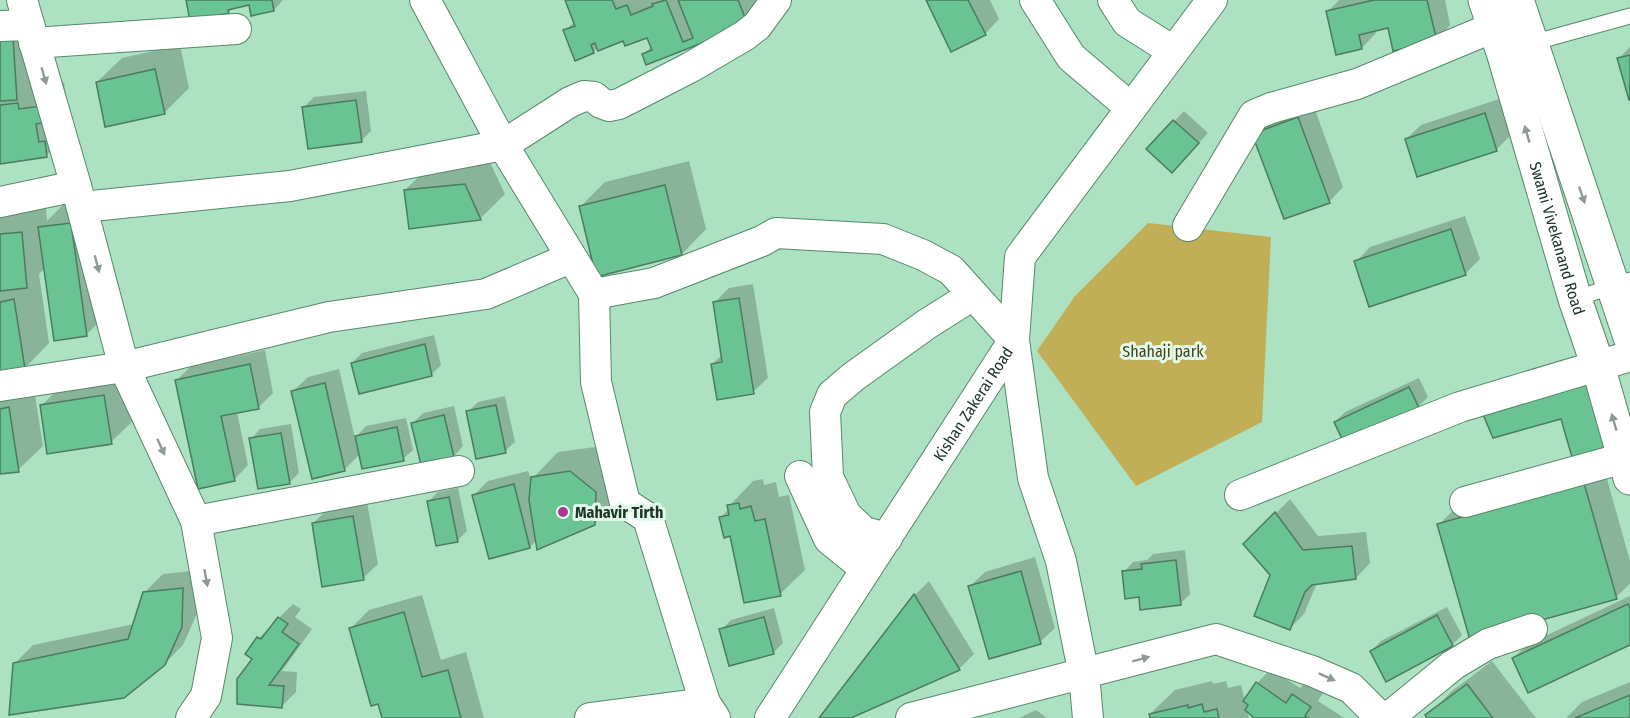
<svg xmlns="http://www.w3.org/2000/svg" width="1630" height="718" font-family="'Fira Sans Condensed',sans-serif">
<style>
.green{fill:#c1af57}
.shadow{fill:#0003}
.building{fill:#6ac392;stroke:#4a7c5f;stroke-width:1.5}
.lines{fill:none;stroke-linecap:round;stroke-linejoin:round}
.lane-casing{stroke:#56886b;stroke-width:17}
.street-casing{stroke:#56886b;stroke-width:32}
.primary-casing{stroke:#56886b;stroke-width:35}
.lane{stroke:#fff;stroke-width:15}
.street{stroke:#fff;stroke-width:30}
.primary{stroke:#fff;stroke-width:33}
.oneway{fill:#909a94}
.poi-dot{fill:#a93690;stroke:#e1fceb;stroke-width:2}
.labels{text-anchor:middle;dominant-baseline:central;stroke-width:6;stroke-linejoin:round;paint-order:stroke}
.street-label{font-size:16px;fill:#203529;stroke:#e1fceb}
.park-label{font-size:16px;fill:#49421b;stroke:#e1fceb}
.poi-label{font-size:16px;font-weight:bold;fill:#203529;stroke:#e1fceb;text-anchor:start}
</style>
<rect width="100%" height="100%" fill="#ace2c1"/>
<path class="green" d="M1148,223L1271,237L1262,422L1136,486L1037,351L1075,296Z"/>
<g class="shadow">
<path d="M187,0H283L274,10L250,3L233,7L228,12Z"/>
<path d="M567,0H771L747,24L643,55L652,46L648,36L624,39L598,47L594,52L565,31L575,21Z"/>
<path d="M928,0H990L999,19L985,34Z"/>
<path d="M1339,0H1445L1450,25L1436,40L1389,26L1375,29L1376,33L1362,48L1328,11Z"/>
<path d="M37,14L43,85L64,82L66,97L61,103L71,131L46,156L0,163V16Z"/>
<path d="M180,45L189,88L164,113L97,82L122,58Z"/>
<path d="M1630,47V99L1618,59Z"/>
<path d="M366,91L371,131L361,141L304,107L314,97Z"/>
<path d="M1499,99L1511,135L1496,150L1406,139L1421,125Z"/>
<path d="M1313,104L1343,187L1329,202L1254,134L1269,119Z"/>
<path d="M1184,111L1208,133L1182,161L1148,149Z"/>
<path d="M489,160L505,194L480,219L405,190L430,166Z"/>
<path d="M689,161L706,229L682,254L580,207L605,182Z"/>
<path d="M95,199L111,310L86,335L46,267L39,274L49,343L25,368L0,371V213L46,208L47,221L65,203Z"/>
<path d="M1465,216L1480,259L1465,274L1356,262L1370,247Z"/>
<path d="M753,284L768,378L753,392L712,364L723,354L714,303L729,288Z"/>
<path d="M434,335L441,365L432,374L352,363L362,353Z"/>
<path d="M265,350L273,393L259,407L237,412L248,465L234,480L177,380L191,366Z"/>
<path d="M339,369L355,438L366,426L406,418L413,450L403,459L360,454L344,470L293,391L308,377Z"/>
<path d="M128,371L136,418L111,442L42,405L66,381Z"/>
<path d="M1419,378L1428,397L1418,407L1335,422L1345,412Z"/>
<path d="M33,383L43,446L18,470L0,473V392Z"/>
<path d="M505,396L515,442L505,451L468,412L478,402Z"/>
<path d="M454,406L463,446L454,456L413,423L423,413Z"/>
<path d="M291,424L299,473L289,483L251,439L260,429Z"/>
<path d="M595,447L620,467L619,499L594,524L537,540L530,547L474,495L488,481L528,471L531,480L558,452Z"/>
<path d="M1603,465L1630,561V584L1616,597L1439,525L1457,506Z"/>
<path d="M763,479L764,485L776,482L779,497L789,495L805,570L780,594L731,534L721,517L729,509V506L753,481Z"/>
<path d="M458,488L467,531L458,540L428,502L438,492Z"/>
<path d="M1290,499L1318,536L1366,532L1370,563L1356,578L1317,583L1304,614L1290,628L1272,574L1245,544Z"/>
<path d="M367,502L378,564L363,578L313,523L328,509Z"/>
<path d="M1185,550L1190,594L1181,603L1140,596L1124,572L1133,562L1147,560L1153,554Z"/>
<path d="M1035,557L1055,628L1040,642L970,586L985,572Z"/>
<path d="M201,570L200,607L183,645L164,664H14L33,645L134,624L144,593L163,574Z"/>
<path d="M929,581L974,654L959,669L847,718H821L915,595Z"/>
<path d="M422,595L441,660L466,652L484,718H383L351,628L369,610Z"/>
<path d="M1630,596V644L1513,658L1528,644Z"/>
<path d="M293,604L301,609L295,617L312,629L282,671L297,672L296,692L281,707L254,658L248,653L259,638Z"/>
<path d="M1447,607L1462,635L1452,645L1371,651L1381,641Z"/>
<path d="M774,608L783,643L773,653L721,630L731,620Z"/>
<path d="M1492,661L1536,718H1429L1427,716L1452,691Z"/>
<path d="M1271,669L1300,688L1308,680L1324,691L1318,701L1344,718H1256L1247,710L1249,718H1151L1150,714L1175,690L1212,681L1213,684L1226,681L1228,688L1241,685L1245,701L1257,683Z"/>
<path d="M1630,682V718H1566L1582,702Z"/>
<path d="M1036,710L1047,718H1019Z"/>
</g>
<g class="building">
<path d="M186,0H272L274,11L251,16L249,5L228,10L229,13L190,21Z"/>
<path d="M565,0H612L616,9L627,5L631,15L653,6L652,4L666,0L683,42L693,38L678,0H738L748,25L646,65L642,54L652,50L647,38L625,46L623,41L598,51L595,43L591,45L594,53L575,61L563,30L575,26Z"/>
<path d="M926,0H968L986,35L951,52Z"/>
<path d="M1374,0H1427L1437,41L1393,51L1388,28L1359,35L1362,49L1336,55L1326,11Z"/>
<path d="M13,37L17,100L0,101V38Z"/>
<path d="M1630,55V100H1629L1617,58Z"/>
<path d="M155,69L165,114L105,127L96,82Z"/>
<path d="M356,100L362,142L308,149L302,107Z"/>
<path d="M18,103L19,109L40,106L42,123L36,124L39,142L45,141L47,157L0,164V105Z"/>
<path d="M1485,113L1497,151L1417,177L1405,139Z"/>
<path d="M1298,117L1330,203L1284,219L1252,134Z"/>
<path d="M1173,120L1199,143L1172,173L1146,149Z"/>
<path d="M465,184L481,220L409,229L404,190Z"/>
<path d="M665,185L682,255L596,277L579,206Z"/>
<path d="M71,223L87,336L54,341L38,227Z"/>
<path d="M1451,229L1466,275L1369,307L1354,261Z"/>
<path d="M22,232L27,288L0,291V234Z"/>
<path d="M739,298L754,394L717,400L711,364L722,362L713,302Z"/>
<path d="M14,299L25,369L0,373V302Z"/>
<path d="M425,344L432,376L359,394L351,363Z"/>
<path d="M250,364L259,409L221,416L235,481L198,489L175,380Z"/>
<path d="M1591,378L1614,452L1574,464L1561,419L1493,438L1482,412Z"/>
<path d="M325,383L345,471L312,479L291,391Z"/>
<path d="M1409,387L1419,408L1344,443L1334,422Z"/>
<path d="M104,395L112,444L47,454L40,405Z"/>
<path d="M496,405L506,453L476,459L466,411Z"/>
<path d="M9,407L19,472L0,474V409Z"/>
<path d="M444,415L454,457L421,465L411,423Z"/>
<path d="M397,427L404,461L362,469L355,436Z"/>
<path d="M281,433L290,484L258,489L249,438Z"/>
<path d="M570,471L596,492L595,525L537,550L529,500L531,477Z"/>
<path d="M1584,483L1617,599L1470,640L1437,524Z"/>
<path d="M514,484L530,548L489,559L472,495Z"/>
<path d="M449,497L458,542L436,546L427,501Z"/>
<path d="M739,503L740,509L751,506L755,521L765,519L781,596L744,603L730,536L724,538L719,517L729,515L727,505Z"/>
<path d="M1275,512L1303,550L1352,546L1356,579L1312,585L1305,592L1290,630L1254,616L1270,575L1243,544Z"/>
<path d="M353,516L364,580L322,587L312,523Z"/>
<path d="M1176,560L1181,605L1140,610L1139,597L1125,599L1122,571L1142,569L1141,564Z"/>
<path d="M1021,571L1041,644L989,659L968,586Z"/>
<path d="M183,588L182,627L165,665L124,698L9,715L13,663L128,639L143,592Z"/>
<path d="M914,594L960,670L851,718H819Z"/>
<path d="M1628,604L1630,608V645L1528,693L1512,658Z"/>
<path d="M404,612L422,677L448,670L461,718H382L378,704L371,706L349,628Z"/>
<path d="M1437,615L1453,646L1386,682L1370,651Z"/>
<path d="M278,617L288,624L282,632L299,644L269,685L284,686L282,708L237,704V679L252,659L245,654L257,637L261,639Z"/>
<path d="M764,617L774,654L729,666L719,629Z"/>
<path d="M1256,682L1286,703L1292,694L1311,707L1305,716L1308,718H1254L1245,710L1248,705L1243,701Z"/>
<path d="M1467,684L1493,718H1427L1425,715Z"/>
<path d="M1630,695V718H1575Z"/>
<path d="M1202,704L1204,712L1217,709L1219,718H1150L1149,714L1188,705V708Z"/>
</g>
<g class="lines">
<defs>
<g id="lane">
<path d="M1528,44L1630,16"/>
<path d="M1575,299L1630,280"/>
</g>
<g id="street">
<path d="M22,0L76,186L124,367L196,521L217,638L206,696L191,718"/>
<path d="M425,0L503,145L594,294L596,382L625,503L648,518L705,703"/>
<path d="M1035,0L1071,57L1131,108"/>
<path d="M1113,0L1127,22L1173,51"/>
<path d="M0,26L29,25"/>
<path d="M34,43L236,29"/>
<path d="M0,202L76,186"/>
<path d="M82,207L290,186L503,145L570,102L584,96L594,97L601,103L609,106L619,104L691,67L744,36L757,26L776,0"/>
<path d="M1188,226L1254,115L1271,108L1357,84L1494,27L1517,20"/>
<path d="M594,294L654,283L762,241L776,233L883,239L923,255L951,270L1014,340L1033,478L1061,561L1084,675L1088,718"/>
<path d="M0,386L124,367L329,317L486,294L570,258"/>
<path d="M800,476L829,539L866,569"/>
<path d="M1240,495L1460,407L1630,356"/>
<path d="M1465,502L1624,458"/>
<path d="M196,521L459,471"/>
<path d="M887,538L864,532L846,515L828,477L825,412L832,395L853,377L927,324L973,295"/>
<path d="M590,718L705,703L715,718"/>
<path id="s1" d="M770,718L1014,340L1020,257L1212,0"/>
<path d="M911,718L1216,639L1312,671L1351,688L1381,718"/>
<path d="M1388,718L1453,665L1488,644L1532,629"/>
</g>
<g id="primary">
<path id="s2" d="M1485,0L1503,52L1575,299L1598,366L1630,478"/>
<path d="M1517,0L1630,337"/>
</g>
</defs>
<use href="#lane" class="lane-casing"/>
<use href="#street" class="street-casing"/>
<use href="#primary" class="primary-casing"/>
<use href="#lane" class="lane"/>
<use href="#street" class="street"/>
<use href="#primary" class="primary"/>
</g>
<defs><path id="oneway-solid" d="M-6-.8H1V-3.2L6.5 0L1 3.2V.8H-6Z" transform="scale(1.5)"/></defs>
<g class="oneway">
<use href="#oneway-solid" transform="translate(44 76) rotate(74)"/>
<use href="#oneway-solid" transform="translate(1527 134) rotate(-106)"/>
<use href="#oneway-solid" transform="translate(1582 195) rotate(71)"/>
<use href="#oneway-solid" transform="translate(97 264) rotate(75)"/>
<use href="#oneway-solid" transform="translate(1614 422) rotate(-106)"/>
<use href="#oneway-solid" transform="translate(161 447) rotate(65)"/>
<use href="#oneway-solid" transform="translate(206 578) rotate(80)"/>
<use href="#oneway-solid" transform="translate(1141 659) rotate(-15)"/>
<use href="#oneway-solid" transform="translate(1327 677) rotate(24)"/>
</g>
<circle class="poi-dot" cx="563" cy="512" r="6"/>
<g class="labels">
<g class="street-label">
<text stroke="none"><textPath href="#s2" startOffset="249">Swami Vivekanand Road</textPath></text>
<text stroke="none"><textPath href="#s1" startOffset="374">Kishan Zakerai Road</textPath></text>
</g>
<g class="park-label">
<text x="1163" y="351">Shahaji park</text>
</g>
<g class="poi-label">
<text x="575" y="512">Mahavir Tirth</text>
</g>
</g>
</svg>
